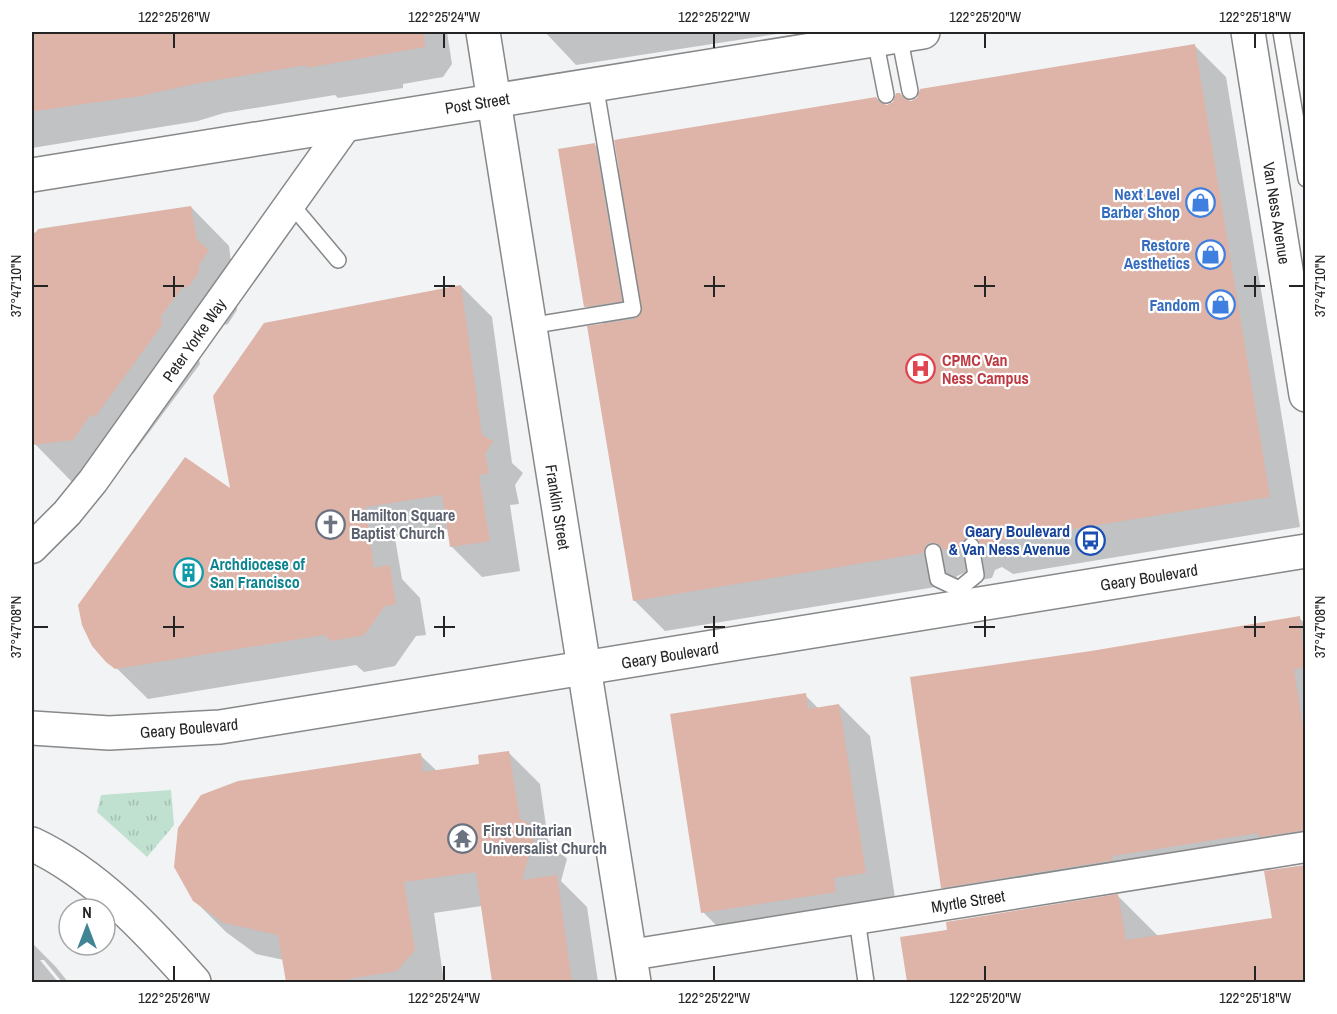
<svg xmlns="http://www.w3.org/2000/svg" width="1337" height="1014" font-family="'Archivo Narrow',sans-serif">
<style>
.grass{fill:url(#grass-tufts)}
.shadow{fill:#0003}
.building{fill:#deb3a8}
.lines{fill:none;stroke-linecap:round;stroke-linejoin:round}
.lane-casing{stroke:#878889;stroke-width:18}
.street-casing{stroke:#878889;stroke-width:33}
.secondary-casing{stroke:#878889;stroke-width:36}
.primary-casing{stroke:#878889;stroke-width:36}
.highway-casing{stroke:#878889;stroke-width:36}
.lane{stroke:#fff;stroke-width:15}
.street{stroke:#fff;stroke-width:30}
.secondary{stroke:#fff;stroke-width:33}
.primary{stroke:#fff;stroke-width:33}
.highway{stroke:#fff;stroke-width:33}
.ticks{fill:none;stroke:#242425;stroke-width:2}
.labels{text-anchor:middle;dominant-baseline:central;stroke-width:4.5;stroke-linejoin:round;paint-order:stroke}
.street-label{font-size:16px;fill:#242425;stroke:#fff}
.shop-label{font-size:16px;font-weight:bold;fill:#366cbe;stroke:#fff;text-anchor:end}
.health-label{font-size:16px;font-weight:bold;fill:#be3a42;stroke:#fff;text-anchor:start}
.worship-label{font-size:16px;font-weight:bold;fill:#5b616d;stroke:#fff;text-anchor:start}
.transit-label{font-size:16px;font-weight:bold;fill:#164399;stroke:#fff;text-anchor:end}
.culture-label{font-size:16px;font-weight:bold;fill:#0d838f;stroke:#fff;text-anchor:start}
.neatline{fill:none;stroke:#242425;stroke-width:2}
.ticks-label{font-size:15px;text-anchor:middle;fill:#242425}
</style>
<defs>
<pattern id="grass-tufts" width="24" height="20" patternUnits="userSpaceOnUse" patternTransform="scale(1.5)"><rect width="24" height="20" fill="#c0e0d0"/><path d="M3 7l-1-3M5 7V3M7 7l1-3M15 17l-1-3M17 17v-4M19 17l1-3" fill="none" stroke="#a5c0b2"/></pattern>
</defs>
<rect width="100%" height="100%" fill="#f2f3f4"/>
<path class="grass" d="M171,790L174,825L147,857L97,812L101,795Z"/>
<g class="shadow">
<path d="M32,32H447L452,64L443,77L403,84V88L338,98L335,95L224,113L198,121L32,148Z"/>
<path d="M545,32H790L576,65Z"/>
<path d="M1195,46L1226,77L1300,527L1013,574L1002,567L995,570L992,578L975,581L964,573L957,576L954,584L665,631L634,600L604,325L586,306L594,144L621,171L876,98L887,106L894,103L900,94L911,102Z"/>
<path d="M191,207L229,246L237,310L228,324L220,326L198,355L200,364L133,454L129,451L73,483L35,444L32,438V233Z"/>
<path d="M461,286L492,317L512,463L523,473L515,485L519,504L510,505L520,571L482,577L451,546L448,529L395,538L402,579L420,598L426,635L416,636L395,666L364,672L356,665L148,699L93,645L232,492Z"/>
<path d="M1299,618L1306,624V863L1289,865L1285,861L1140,885L1141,889L971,916L942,887L1092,652Z"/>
<path d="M805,695L819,709L839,705L870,736L896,904L734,943L703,912Z"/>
<path d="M509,753L540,784L548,840L567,859L561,881L587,907L598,982H493L482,906L434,913L444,982H287L284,960L256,954L226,932L194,900L420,755L437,771L481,765Z"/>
<path d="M1306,866V982H908L902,939L1118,896L1159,937L1273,919L1266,872Z"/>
<path d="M32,943L56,967L68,982H62L44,960H40L58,982H32Z"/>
</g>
<g class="building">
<path d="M32,32H424L425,47L306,68V65L194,84L140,96L35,111L32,110Z"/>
<path d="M1195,44L1270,497L981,544L978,539L970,536L964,539L961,547L943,550L940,545L932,542L926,545L923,553L633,601L587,326L635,319L642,312L614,140L876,97L879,102L887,105L893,102L896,93H900L903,98L911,101L917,98L920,89Z"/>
<path d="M595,143L622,301L584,307L558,149Z"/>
<path d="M191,206L197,240L209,250L199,265V272L189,286L182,288L161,316L162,325L95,417L91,414L73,440L32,445V238L38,229Z"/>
<path d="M461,285L482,435L493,441L485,454L489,473L479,475L490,541L450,547L442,495L365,507L374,568L390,565L396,604L385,606L364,635L332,641L324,635L115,669L106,662L92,646L82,625L78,605L185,457L230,488L213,396L264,323Z"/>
<path d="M1300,616L1305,667L1294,669L1305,740V830L1259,837L1258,833L1112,856L1113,860L941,888L910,677L1091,651Z"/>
<path d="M806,693L808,709L839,704L866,873L834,878L836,892L701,913L670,714Z"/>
<path d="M509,751L520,819L537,827L522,880L557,875L572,982H492L476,872L404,882L415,950L397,971L348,979V982H286L278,935L224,923L193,901L174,867L178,828L201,795L238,781L421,753L423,772L479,764L478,755Z"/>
<path d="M1305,865V982H907L900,937L947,930L946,922L1118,894L1126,940L1272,918L1264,871Z"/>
</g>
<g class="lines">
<defs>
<g id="lane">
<path d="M1281,32L1306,179"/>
<path d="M899,35L910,91"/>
<path d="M875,39L886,95"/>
<path d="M291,204L338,260"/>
<path d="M529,326L633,309L595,84"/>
<path d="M933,552L938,579L959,589"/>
<path d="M959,589L976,575L971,546"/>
<path d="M857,919L866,982"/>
</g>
<g id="street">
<path d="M32,548L67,513L93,481L347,124"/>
<path d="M630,955L1306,847"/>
</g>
<g id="secondary">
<path d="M483,32L634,982"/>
<path d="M32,175L923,32"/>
</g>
<g id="primary">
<path d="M32,728L109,733L220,727L1306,551"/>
<path d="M32,844C96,874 148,930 194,982"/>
</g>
<path id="highway" d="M1248,32L1306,395"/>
</defs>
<use href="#lane" class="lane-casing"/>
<use href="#street" class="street-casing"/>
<use href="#secondary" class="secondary-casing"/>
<use href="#primary" class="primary-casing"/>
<use href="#highway" class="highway-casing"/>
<use href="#lane" class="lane"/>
<use href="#street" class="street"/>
<use href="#secondary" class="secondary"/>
<use href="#primary" class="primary"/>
<use href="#highway" class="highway"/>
</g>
<path class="ticks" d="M174,33V48M444,33V48M714,33V48M985,33V48M1255,33V48M174,276V297M444,276V297M714,276V297M985,276V297M1255,276V297M33,286H48M163,286H184M434,286H455M704,286H725M974,286H995M1244,286H1265M1289,286H1304M174,616V637M444,616V637M714,616V637M985,616V637M1255,616V637M33,627H48M163,627H184M434,627H455M704,627H725M974,627H995M1244,627H1265M1289,627H1304M174,966V981M444,966V981M714,966V981M985,966V981M1255,966V981"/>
<defs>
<symbol id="shop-ring" viewBox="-11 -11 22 22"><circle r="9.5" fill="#fff" stroke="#3f7fe0" stroke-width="1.5"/><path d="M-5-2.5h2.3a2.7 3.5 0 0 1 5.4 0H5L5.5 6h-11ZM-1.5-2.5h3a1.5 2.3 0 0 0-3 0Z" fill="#3f7fe0"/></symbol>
<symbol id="hospital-ring" viewBox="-11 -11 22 22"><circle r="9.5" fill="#fff" stroke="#e0444e" stroke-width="1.5"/><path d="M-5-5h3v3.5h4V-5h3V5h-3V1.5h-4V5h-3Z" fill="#e0444e"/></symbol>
<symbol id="church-ring" viewBox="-11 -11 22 22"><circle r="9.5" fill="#fff" stroke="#6b7280" stroke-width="1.5"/><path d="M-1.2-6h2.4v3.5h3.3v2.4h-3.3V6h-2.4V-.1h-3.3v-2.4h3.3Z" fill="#6b7280"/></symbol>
<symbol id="bus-ring" viewBox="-11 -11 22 22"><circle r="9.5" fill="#fff" stroke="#1a4fb4" stroke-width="1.5"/><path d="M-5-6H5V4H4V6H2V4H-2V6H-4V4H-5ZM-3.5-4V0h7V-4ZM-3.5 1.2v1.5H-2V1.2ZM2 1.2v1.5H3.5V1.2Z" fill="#1a4fb4"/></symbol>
<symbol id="building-ring" viewBox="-11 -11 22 22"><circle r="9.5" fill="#fff" stroke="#0f9aa8" stroke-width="1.5"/><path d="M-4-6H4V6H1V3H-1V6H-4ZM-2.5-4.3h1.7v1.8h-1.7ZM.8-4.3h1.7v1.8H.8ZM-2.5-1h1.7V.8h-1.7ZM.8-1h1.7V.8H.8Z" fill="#0f9aa8"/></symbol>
<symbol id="temple-ring" viewBox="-11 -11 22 22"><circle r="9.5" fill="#fff" stroke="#6b7280" stroke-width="1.5"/><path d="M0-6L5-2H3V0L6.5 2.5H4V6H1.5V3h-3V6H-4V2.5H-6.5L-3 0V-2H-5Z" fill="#6b7280"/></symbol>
</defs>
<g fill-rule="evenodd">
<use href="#shop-ring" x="1184" y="186" width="33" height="33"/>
<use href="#shop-ring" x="1194" y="238" width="33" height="33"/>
<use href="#shop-ring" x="1204" y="288" width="33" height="33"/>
<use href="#hospital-ring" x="904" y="352" width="33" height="33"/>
<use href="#church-ring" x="314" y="508" width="33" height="33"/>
<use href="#bus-ring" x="1074" y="524" width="33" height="33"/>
<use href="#building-ring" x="172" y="556" width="33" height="33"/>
<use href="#temple-ring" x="446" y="822" width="33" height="33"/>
</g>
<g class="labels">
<g class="street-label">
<text transform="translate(477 103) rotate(-9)">Post Street</text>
<text transform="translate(1277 213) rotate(81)">Van Ness Avenue</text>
<text transform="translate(194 340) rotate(-55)">Peter Yorke Way</text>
<text transform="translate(558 507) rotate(81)">Franklin Street</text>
<text transform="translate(1149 577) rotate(-9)">Geary Boulevard</text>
<text transform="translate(670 655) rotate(-9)">Geary Boulevard</text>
<text transform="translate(189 728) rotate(-5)">Geary Boulevard</text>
<text transform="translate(968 901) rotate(-9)">Myrtle Street</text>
</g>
<g class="shop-label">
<text x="1180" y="194">Next Level<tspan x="1180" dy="18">Barber Shop</tspan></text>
<text x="1190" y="245">Restore<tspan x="1190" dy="18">Aesthetics</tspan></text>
<text x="1200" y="305">Fandom</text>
</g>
<g class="health-label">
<text x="942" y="360">CPMC Van<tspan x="942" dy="18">Ness Campus</tspan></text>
</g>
<g class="worship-label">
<text x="351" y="515">Hamilton Square<tspan x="351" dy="18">Baptist Church</tspan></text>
<text x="483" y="830">First Unitarian<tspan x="483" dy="18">Universalist Church</tspan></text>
</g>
<g class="transit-label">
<text x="1070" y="531">Geary Boulevard<tspan x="1070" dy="18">&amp; Van Ness Avenue</tspan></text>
</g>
<g class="culture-label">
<text x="210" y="564">Archdiocese of<tspan x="210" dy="18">San Francisco</tspan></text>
</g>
</g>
<rect width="1337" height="1014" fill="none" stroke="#ffffff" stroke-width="66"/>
<g transform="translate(87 927)"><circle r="28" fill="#ffffff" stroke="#a7a7a8" stroke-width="1.5"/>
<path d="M0-4.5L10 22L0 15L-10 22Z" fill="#418494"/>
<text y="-9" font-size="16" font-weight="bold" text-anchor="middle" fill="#242425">N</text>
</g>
<rect x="33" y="33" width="1271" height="948" class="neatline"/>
<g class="ticks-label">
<text x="174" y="22">122°25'26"W</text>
<text x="444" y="22">122°25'24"W</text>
<text x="714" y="22">122°25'22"W</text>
<text x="985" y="22">122°25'20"W</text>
<text x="1255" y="22">122°25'18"W</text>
<text transform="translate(16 286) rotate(-90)" y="5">37°47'10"N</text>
<text transform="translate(1320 286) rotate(-90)" y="5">37°47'10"N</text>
<text transform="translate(16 627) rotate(-90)" y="5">37°47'08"N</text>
<text transform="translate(1320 627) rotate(-90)" y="5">37°47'08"N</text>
<text x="174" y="1003">122°25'26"W</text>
<text x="444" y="1003">122°25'24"W</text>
<text x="714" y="1003">122°25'22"W</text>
<text x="985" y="1003">122°25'20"W</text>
<text x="1255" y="1003">122°25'18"W</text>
</g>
</svg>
